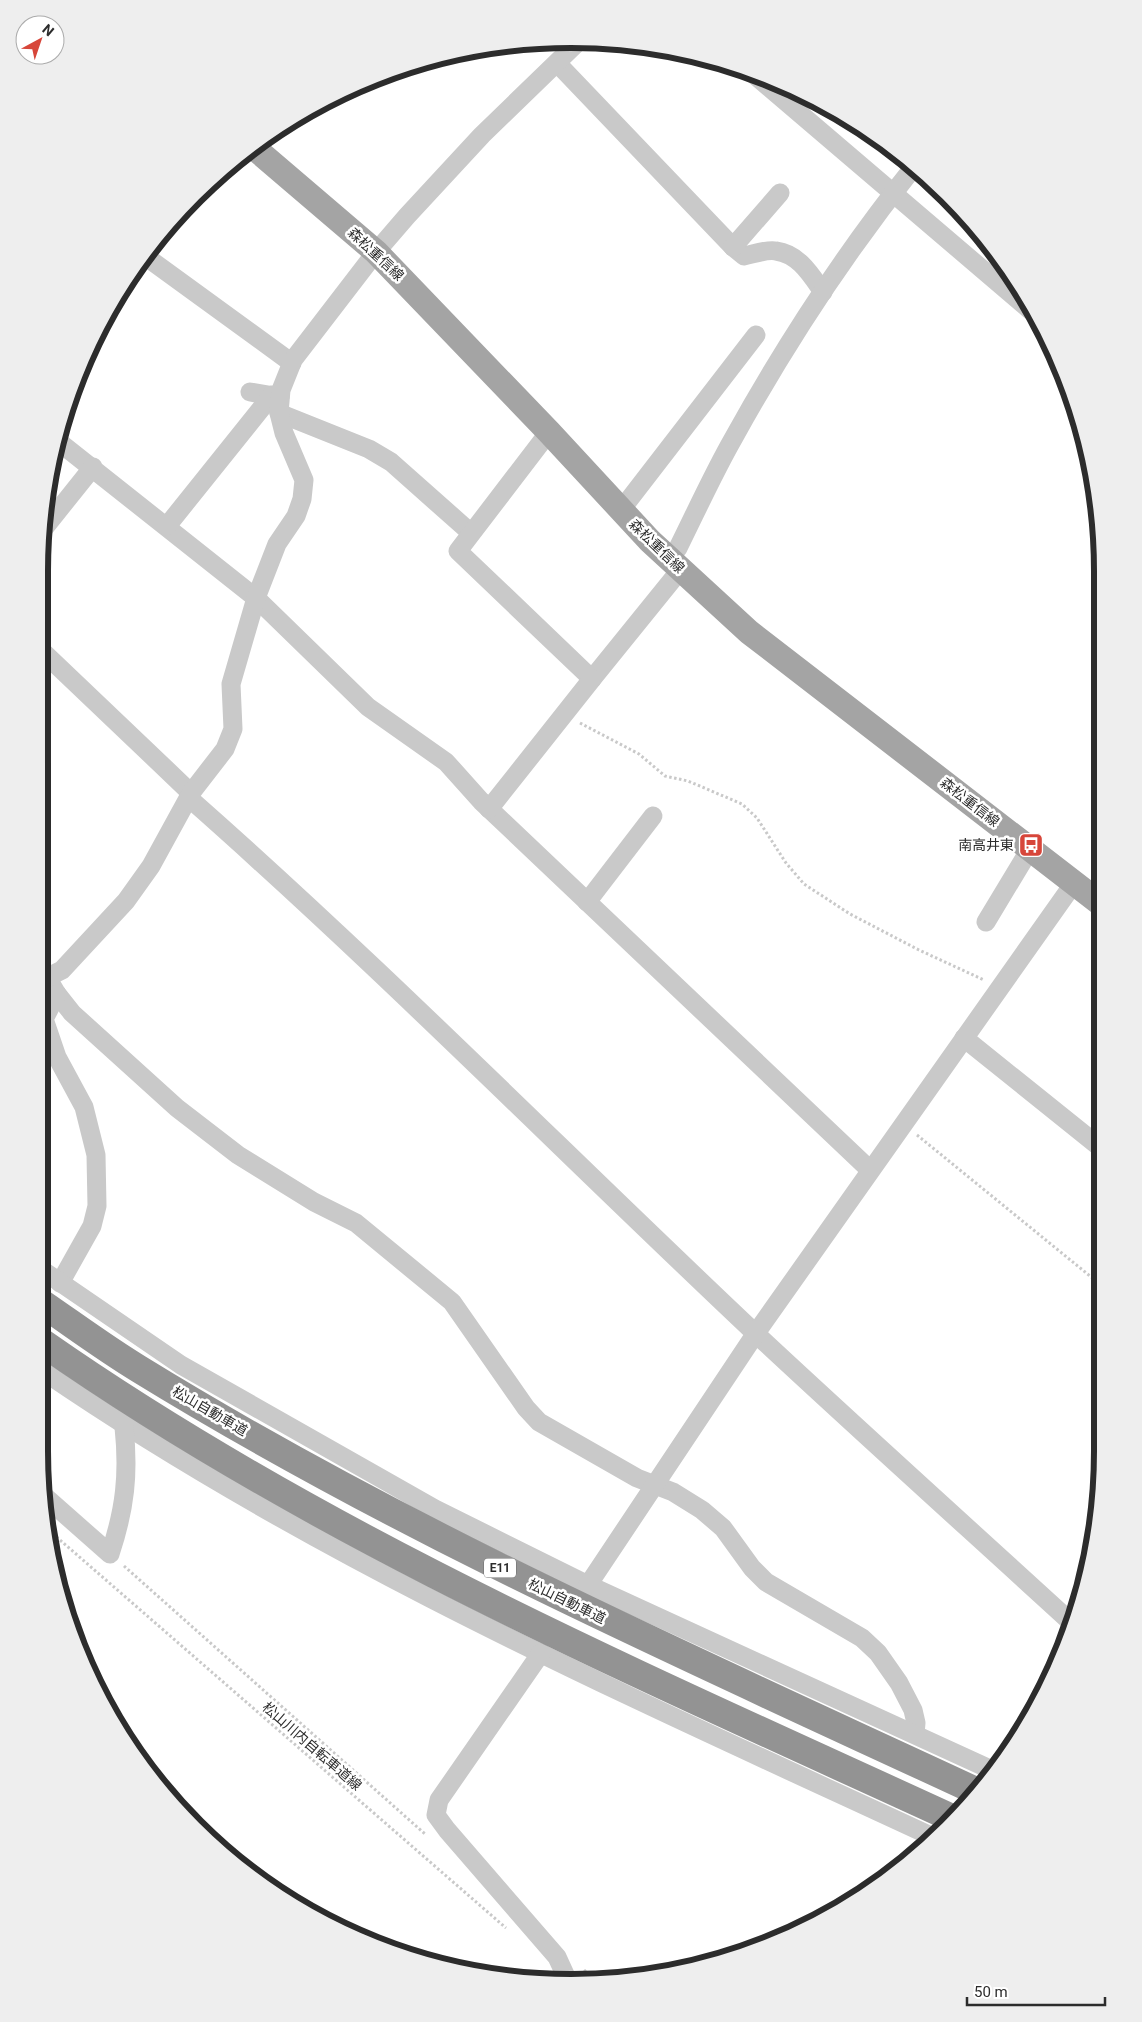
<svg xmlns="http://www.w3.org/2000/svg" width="1142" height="2022" font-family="Roboto,'Noto Sans JP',sans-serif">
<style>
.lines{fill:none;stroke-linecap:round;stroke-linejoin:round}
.path{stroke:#c9c9c9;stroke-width:3;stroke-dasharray:2.5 2.5;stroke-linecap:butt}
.minor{stroke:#c9c9c9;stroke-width:19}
.major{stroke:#a4a4a4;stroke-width:25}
.highway{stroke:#939393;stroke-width:28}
.labels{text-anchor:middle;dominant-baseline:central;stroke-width:5;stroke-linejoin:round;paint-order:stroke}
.shield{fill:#fff;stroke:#6b6b6b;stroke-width:1}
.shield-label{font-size:12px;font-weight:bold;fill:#2c2c2c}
.street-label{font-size:14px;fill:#2c2c2c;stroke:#fff}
.poi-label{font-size:14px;fill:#2c2c2c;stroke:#fff;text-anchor:end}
.rim{fill:none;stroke:#2c2c2c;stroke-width:6}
</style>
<rect width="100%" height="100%" fill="#fff"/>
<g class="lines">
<g class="path">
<path d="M580,723L639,754L665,776L688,781L742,804L757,818L786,863L804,884L850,914L919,950L984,980"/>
<path d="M917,1135L1101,1285"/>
<path d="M45,1527L506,1928"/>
<path d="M124,1566L425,1834"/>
<path d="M584,1970L597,1982"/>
</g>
<g class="minor">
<path d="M557,63L733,247L744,256C754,254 767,249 776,251C799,254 811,275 823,292"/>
<path d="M750,71L1030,310"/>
<path d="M733,247L780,193"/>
<path d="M145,256L292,363"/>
<path d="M250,392L280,397"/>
<path d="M279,413L369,449L391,462L471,533"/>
<path d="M549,432L458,551L592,679L681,569"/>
<path d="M59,442L256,598L368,707L446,762L481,801L870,1170"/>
<path d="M621,510L756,335"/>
<path d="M167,526L272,395"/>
<path d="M41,532L93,467"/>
<path d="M669,559L678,548C696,512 713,474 733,439C785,345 845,253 913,168"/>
<path d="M40,649L191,793"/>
<path d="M189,798C384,970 566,1155 755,1333C860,1431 968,1528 1074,1625"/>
<path d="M489,809L592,679"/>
<path d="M587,902L653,816"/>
<path d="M986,922L1030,849"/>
<path d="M41,967L57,994L72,1013L177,1108L238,1155L314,1202L356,1223L452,1302L526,1408L539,1422L637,1478L673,1492L702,1510L723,1528L752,1568L766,1582L862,1638L878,1653L899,1683L913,1710L916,1723L915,1734"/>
<path d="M48,977L62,970L126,901L151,866L191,793L225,749L233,729L231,684L256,598L277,544L296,516L302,499L304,480L284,433L279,413L281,390L293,360L376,252L407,216L482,135L579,41"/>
<path d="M57,994L44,1019L57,1057L84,1107L96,1155L97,1206L92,1226L60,1283"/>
<path d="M964,1038L1101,1148"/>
<path d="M42,1270L181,1365L435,1509L588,1585L994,1771"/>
<path d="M43,1371C320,1561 631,1697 935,1838"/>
<path d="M43,1495L110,1554C125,1509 129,1474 124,1427"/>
<path d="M588,1585L756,1333L1074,883"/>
<path d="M541,1653L439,1800L436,1815L447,1830L557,1957L568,1981"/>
</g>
<path class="major" d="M252,146L376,252L549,432L650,541L749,632L1100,903"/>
<g class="highway">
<path d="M43,1304C75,1326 106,1349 139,1369C407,1534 694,1660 978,1792"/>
<path d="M43,1343C325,1540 643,1676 954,1819"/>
</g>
</g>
<defs>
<symbol id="bus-square" viewBox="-11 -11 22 22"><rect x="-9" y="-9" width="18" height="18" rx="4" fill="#d7463a" stroke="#fff"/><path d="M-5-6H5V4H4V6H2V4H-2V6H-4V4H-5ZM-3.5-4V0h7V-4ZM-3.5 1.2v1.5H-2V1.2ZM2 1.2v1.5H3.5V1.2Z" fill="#fff"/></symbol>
</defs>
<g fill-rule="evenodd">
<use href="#bus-square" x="1017" y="831" width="28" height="28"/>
</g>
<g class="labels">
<rect class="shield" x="484" y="1558.5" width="32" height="19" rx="4"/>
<g class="shield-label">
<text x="500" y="1568">E11</text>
</g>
<g class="street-label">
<text transform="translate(376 254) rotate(43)">森松重信線</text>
<text transform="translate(657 546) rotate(44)">森松重信線</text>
<text transform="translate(970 802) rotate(38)">森松重信線</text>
<text transform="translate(210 1411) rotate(30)">松山自動車道</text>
<text transform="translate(567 1601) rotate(26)">松山自動車道</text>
<text transform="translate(312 1746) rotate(41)">松山川内自転車道線</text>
</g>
<g class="poi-label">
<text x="1014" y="845">南高井東</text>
</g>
</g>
<path d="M0 0H1142V2022H0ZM571 48H571A523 523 0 0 1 1094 571V1451A523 523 0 0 1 571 1974H571A523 523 0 0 1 48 1451V571A523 523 0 0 1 571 48Z" fill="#eee" fill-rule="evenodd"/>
<path class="rim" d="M571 48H571A523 523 0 0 1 1094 571V1451A523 523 0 0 1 571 1974H571A523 523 0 0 1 48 1451V571A523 523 0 0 1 571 48Z"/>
<g transform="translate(40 40) rotate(40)"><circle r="24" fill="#ffffff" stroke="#ababab"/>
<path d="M0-4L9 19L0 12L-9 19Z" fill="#d7463a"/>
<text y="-8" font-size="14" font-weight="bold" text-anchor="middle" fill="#2c2c2c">N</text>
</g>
<path d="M967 1997v8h138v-8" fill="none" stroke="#2c2c2c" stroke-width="2.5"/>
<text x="974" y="1997" font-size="15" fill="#2c2c2c" stroke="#ffffff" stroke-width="4" paint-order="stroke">50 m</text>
</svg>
